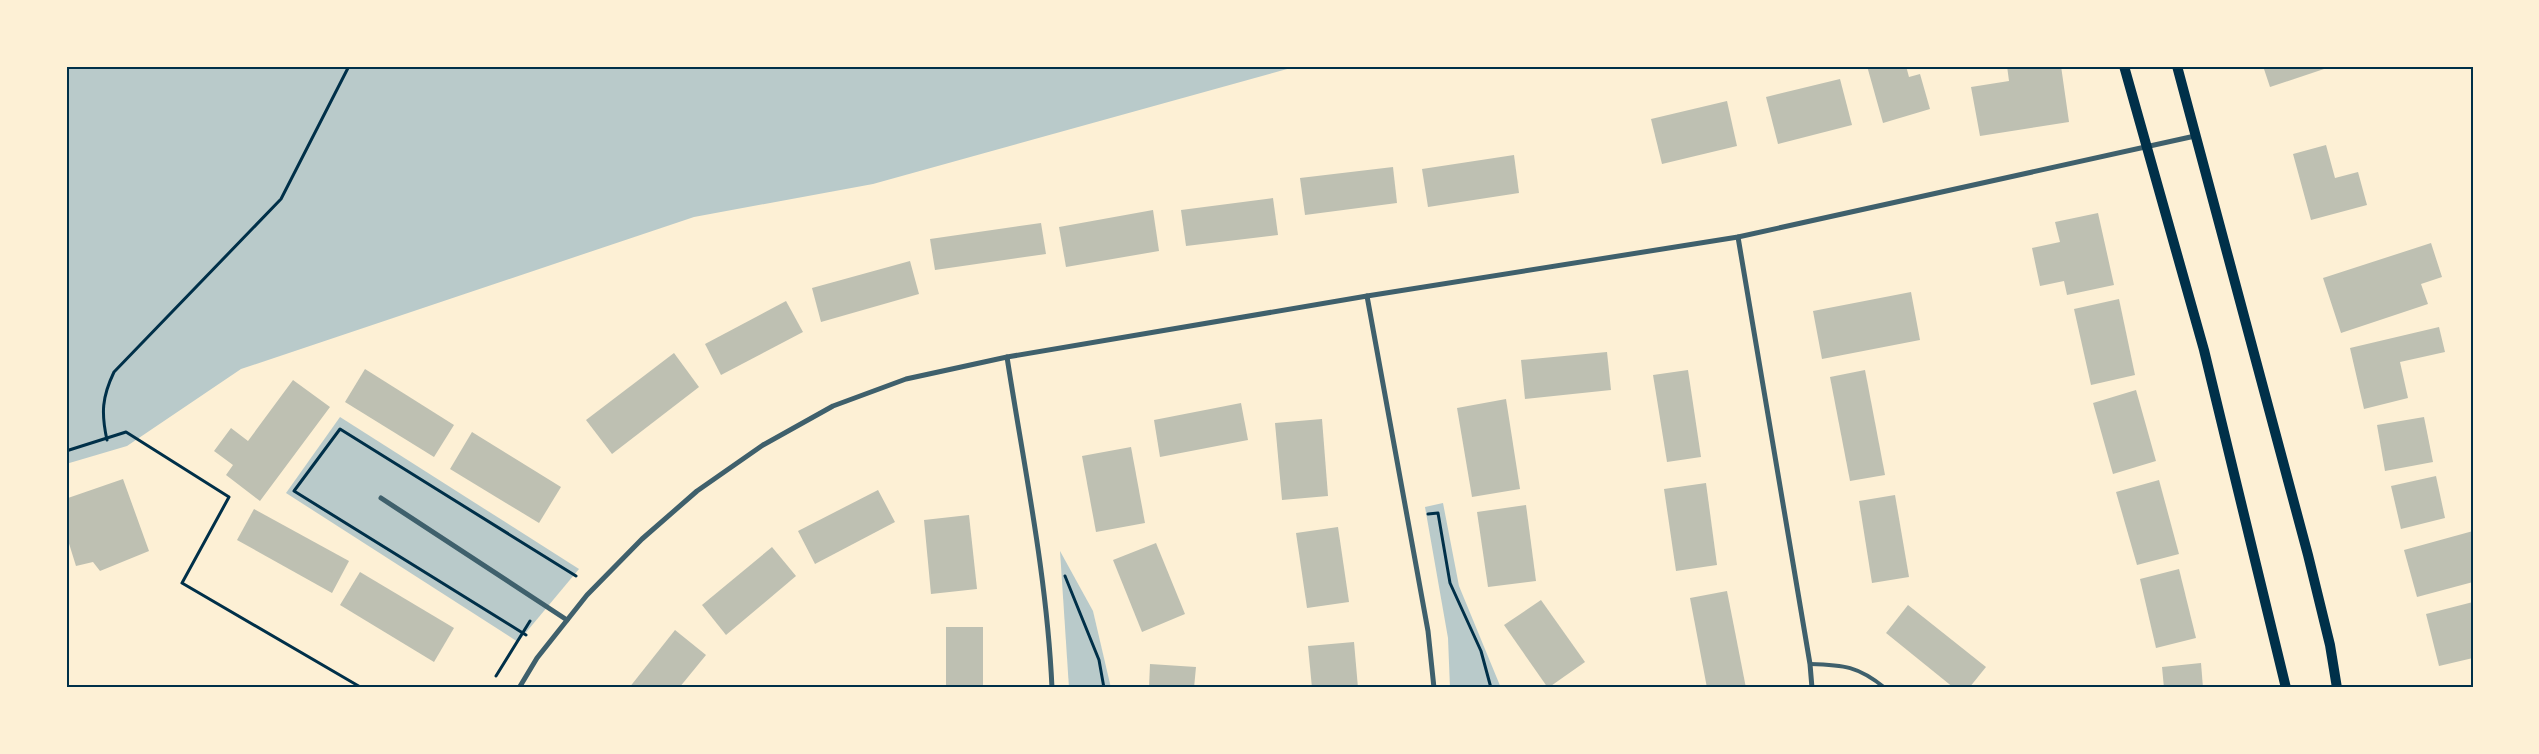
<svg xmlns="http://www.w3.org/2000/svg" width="2539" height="754" font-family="Merriweather,serif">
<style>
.green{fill:#b9caca}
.building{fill:#bec0b2}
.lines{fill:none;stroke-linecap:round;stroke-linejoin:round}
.path{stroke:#003049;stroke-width:3}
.service{stroke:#3f606c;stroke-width:4}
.minor{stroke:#3f606c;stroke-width:5}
.secondary{stroke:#003049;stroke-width:10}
.neatline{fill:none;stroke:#003049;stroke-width:2}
</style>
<rect width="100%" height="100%" fill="#fdf0d5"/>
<g class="green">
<path d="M66,66H1298L873,184L694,217L241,369L127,446L66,464Z"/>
<path d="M340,417L579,569L518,642L286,493Z"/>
<path d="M1443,503L1459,586L1501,688H1450L1448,638L1425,507Z"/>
<path d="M1060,551L1093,611L1111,688H1069Z"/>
</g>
<g class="building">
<path d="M1867,66H1906L1909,77L1920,74L1930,109L1883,123Z"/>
<path d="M2007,66H2061L2069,122L1980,136L1971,87L2009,81Z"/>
<path d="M2263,66H2326L2327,68L2270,87Z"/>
<path d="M1840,79L1852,125L1778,144L1766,97Z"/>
<path d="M1727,101L1737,146L1662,164L1651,119Z"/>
<path d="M2326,145L2335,178L2358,172L2367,205L2311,220L2293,154Z"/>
<path d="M1514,155L1519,193L1428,207L1422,169Z"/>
<path d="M1393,167L1397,203L1305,215L1300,178Z"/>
<path d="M1273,198L1278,235L1186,246L1181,210Z"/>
<path d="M1153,210L1159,251L1066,267L1059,227Z"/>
<path d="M2098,213L2114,285L2067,295L2064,281L2040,286L2032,248L2060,242L2055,222Z"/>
<path d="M1041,223L1046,254L935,270L930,239Z"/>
<path d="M2431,243L2442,277L2421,284L2428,304L2341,333L2323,278Z"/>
<path d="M910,261L919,294L821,322L812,288Z"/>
<path d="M1911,292L1920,340L1822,359L1813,311Z"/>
<path d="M2119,299L2135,375L2091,385L2074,309Z"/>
<path d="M786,301L803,332L721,375L705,344Z"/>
<path d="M2439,327L2445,352L2400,362L2408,398L2364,409L2350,348Z"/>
<path d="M1607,352L1611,390L1525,399L1521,360Z"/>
<path d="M674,353L699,387L612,454L586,420Z"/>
<path d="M365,369L454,425L434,457L345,402Z"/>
<path d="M1688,370L1701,457L1667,462L1653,375Z"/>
<path d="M1865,370L1885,475L1850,481L1830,377Z"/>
<path d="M293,380L330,407L260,501L226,475L233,465L214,451L231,428L248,441Z"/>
<path d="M2136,390L2156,461L2113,474L2093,403Z"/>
<path d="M1506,399L1520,489L1472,497L1457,408Z"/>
<path d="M1241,403L1248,440L1160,457L1154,420Z"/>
<path d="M2424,417L2433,462L2385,471L2377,425Z"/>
<path d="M1322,419L1328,496L1282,500L1275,423Z"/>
<path d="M472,432L561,487L539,523L450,469Z"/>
<path d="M1131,447L1145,523L1096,532L1082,456Z"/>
<path d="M2436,476L2445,518L2401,529L2391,486Z"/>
<path d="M123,479L149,551L100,571L93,562L76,566L66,534V501L68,498Z"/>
<path d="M2159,480L2179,554L2137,565L2116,492Z"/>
<path d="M1706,483L1717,565L1676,571L1664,489Z"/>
<path d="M878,490L895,522L815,564L798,531Z"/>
<path d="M1895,495L1909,577L1872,583L1859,501Z"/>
<path d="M1526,505L1536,581L1488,587L1477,512Z"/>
<path d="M254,509L349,561L332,593L237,540Z"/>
<path d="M969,515L977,589L931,594L924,520Z"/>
<path d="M1338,527L1349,602L1307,608L1296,533Z"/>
<path d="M2473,531V582L2417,597L2404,550Z"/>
<path d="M1156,543L1185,614L1142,632L1113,560Z"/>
<path d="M772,547L796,576L726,635L702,605Z"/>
<path d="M2179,569L2196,638L2156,648L2140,579Z"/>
<path d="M360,572L454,628L434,662L340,605Z"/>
<path d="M1727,591L1746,688H1707L1690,598Z"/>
<path d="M1541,600L1585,662L1548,688L1504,625Z"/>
<path d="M2473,602V658L2439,666L2426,614Z"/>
<path d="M1908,605L1986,667L1969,688H1954L1886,633Z"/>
<rect x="946" y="627" width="37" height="61"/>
<path d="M675,630L706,655L679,688H629Z"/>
<path d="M1354,642L1358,688H1312L1308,646Z"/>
<path d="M2201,663L2203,688H2164L2162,667Z"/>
<path d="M1150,664L1196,667L1194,688H1149Z"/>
</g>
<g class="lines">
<g class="path">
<path d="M107,440C101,413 102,397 114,372L281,199L349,66"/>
<path d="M66,451L126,432L229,497L182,583L362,688"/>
<path d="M1428,514L1438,513L1450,583L1481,651L1491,688"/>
<path d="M1065,576L1099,660L1104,688"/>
<path d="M526,635L294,491L340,429L576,576"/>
<path d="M496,676L530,621"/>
</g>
<g class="service">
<path d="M1810,664C1844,665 1858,666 1885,688"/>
<path d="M2467,688L2473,687"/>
</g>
<g class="minor">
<path d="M1738,237L1810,664L1812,688"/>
<path d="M1367,296L1428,631L1434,688"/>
<path d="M1007,357C1024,467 1047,576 1052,688"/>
<path d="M381,498L567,620"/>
<path d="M519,688L537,658L587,595L642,539L697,491L763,445L833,406L906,379L1007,357L1367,296L1738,237L2195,136"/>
</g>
<g class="secondary">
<path d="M2124,66L2204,350L2286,688"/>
<path d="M2177,66L2308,555L2330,645L2337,688"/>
</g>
</g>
<rect width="2539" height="754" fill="none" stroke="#fdf0d5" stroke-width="135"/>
<rect x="68" y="68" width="2404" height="618" class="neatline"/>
</svg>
